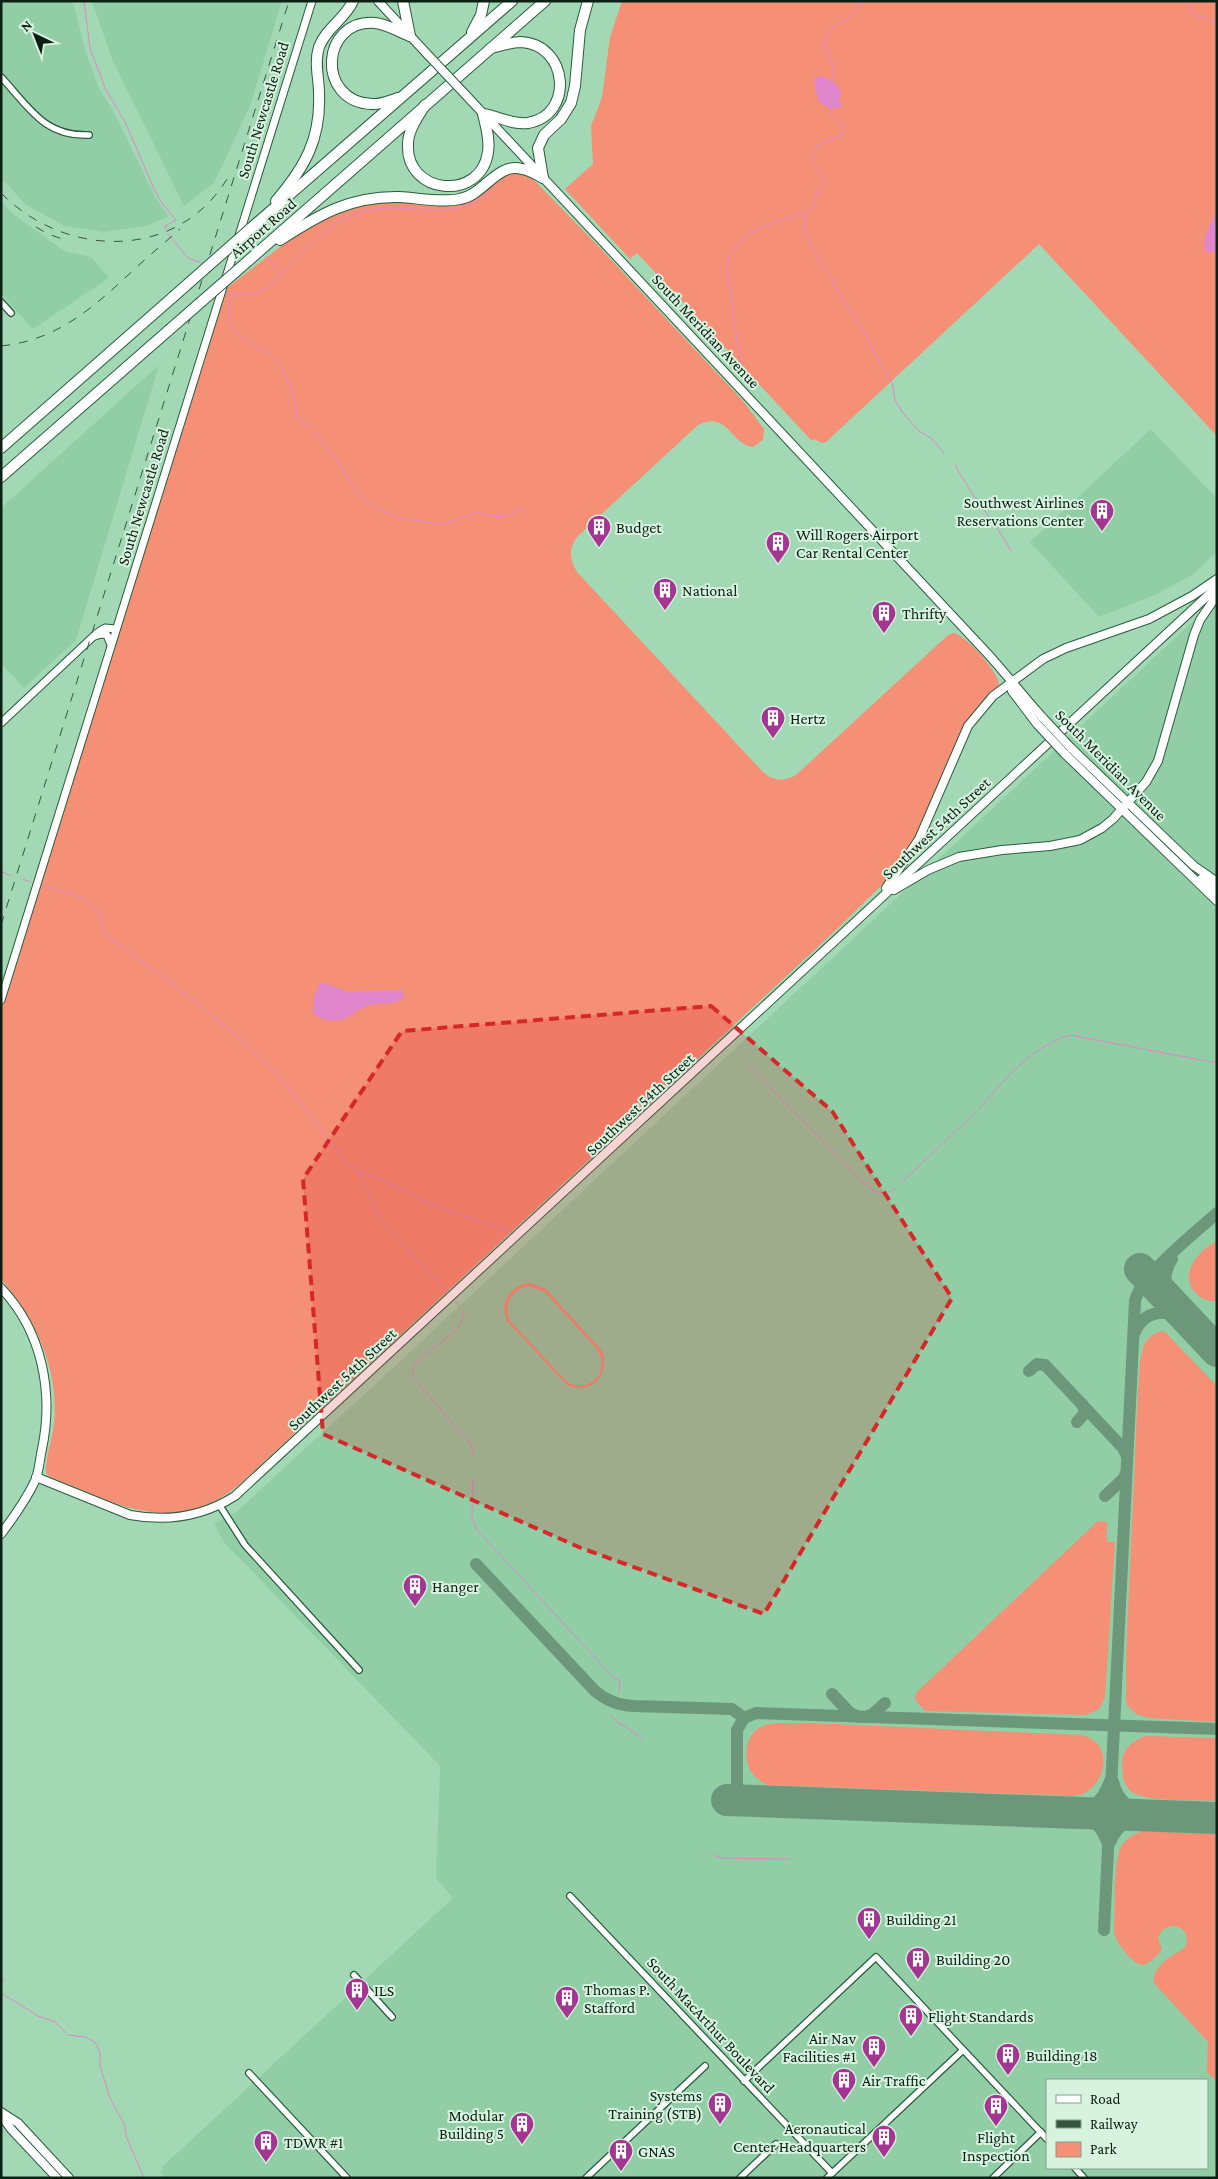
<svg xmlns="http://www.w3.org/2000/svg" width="1218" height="2179" font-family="'Crimson Pro',serif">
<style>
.built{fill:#91cea6;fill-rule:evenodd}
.green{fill:#f58f75;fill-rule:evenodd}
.water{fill:#df86cc}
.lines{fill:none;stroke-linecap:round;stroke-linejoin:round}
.stream{stroke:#df86cc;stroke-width:1}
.taxiway{stroke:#6c977a;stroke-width:12}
.runway{stroke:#6c977a;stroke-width:32}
.minor-casing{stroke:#285c3c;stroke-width:8}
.tertiary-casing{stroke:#285c3c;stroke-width:9}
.secondary-casing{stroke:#285c3c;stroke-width:10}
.motorway-casing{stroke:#285c3c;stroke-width:12}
.minor{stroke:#fff;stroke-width:5.5}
.tertiary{stroke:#fff;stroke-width:7}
.secondary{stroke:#fff;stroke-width:8}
.motorway{stroke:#fff;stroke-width:10}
.rail{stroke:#365541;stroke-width:1;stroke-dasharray:9 9;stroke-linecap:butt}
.secondary-bridge-casing{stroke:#285c3c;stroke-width:10;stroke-linecap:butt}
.motorway-bridge-casing{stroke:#285c3c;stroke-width:12;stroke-linecap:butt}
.secondary-bridge{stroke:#fff;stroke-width:8}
.motorway-bridge{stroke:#fff;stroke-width:10}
.marked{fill:#d62828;fill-opacity:0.2;stroke:#d62828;stroke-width:4;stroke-dasharray:10 6;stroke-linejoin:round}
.labels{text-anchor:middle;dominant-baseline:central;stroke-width:4;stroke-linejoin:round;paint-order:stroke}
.street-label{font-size:16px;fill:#0b2013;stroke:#d7f2df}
.poi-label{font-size:16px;fill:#0b2013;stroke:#d7f2df;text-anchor:start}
</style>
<rect width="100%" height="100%" fill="#a2d9b4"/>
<g class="built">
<path d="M1,1H71L74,6L86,53L99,88L116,116L155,197L169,216L146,226L104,232L65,226L26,205L1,178Z"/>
<path d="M92,1H282L250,106L214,183L184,206L112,59Z"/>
<path d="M1,201L13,214L64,251L91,257L109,278L33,329L1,294Z"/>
<path d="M159,365L76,640L24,688L1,663V508Z"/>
<path d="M1151,429L1217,499V552L1192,575L1157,594L1099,617L1030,542Z"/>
<path d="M1217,599V2178H165L160,2173L163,2169L162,2167L453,1898L436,1878L440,1766L224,1542L214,1524L235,1513L407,1355ZM1047,2080H1207V2168H1047Z"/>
</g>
<g class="green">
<path d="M622,1H1217V436L1039,244L826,442L822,443L814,439L812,441L637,253L630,259L565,189L593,164L591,126L602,97L610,37Z"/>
<path d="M510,170L529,175L601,249L743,401L764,429L763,440L753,447C730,444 728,410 698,425L579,535C568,547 569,559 577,572L762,771C772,781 784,782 796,775L947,636L953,633C964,633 1000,673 999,685L970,719L918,835L893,874L837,929L239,1485C173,1538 117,1504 50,1477L46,1473C44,1463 53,1436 54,1423C59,1368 36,1320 1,1279V1006L224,290L315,220L373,201L446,203Z"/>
<path d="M1217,1241V1301C1209,1302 1204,1300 1198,1295C1176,1277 1198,1250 1217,1241Z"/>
<path d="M530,1283L546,1289L602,1351C611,1374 590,1397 567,1385L508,1322C498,1304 510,1285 530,1283ZM529,1286L545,1292L597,1349L602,1360L600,1374L592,1382L585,1385H575L567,1382L510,1321C503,1305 511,1289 529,1286Z"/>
<path d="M1164,1331L1217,1386V1722L1149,1718L1136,1714L1127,1705L1126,1699V1657L1138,1390C1141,1368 1136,1334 1164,1331Z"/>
<path d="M1098,1521L1107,1522V1542H1115L1105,1697L1099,1709L1086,1715L925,1711L915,1699L916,1693Z"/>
<path d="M810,1723L1081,1735C1116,1742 1107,1788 1077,1796L768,1785C761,1782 754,1777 750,1770C743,1756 746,1732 763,1726C777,1721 795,1724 810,1723Z"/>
<path d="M1145,1736L1217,1738V1801C1199,1800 1145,1802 1132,1792C1123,1785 1122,1774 1122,1764C1122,1748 1132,1742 1145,1736Z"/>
<path d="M1143,1831L1217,1834V2082L1207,2072L1208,2042L1154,1983C1151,1972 1164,1960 1173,1955C1183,1949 1189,1949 1186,1934C1178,1922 1163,1924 1158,1938L1162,1950C1157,1955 1150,1964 1143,1965C1133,1965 1116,1942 1114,1933C1115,1914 1113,1862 1121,1847C1126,1838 1134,1834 1143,1831Z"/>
</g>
<g class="water">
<path d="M822,76L835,83L842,92L839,100L842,107L832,109L821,104C816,95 815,88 815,78Z"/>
<path d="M1217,209V252H1206C1200,237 1213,223 1217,209Z"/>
<path d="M320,983L327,984L349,992L402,990L404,997C393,1007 384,1002 371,1005C360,1007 352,1017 342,1020C333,1022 318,1020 313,1012L314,996Z"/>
</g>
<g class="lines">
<g class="stream">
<path d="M84,1L90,48L105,88L126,124L154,189L162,203L176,220L165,226V229"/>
<path d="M1189,1L1193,14L1217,22"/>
<path d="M832,83C832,77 834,69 832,63C830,54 822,47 826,37C831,21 858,20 861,1"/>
<path d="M831,109C829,119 839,119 843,125L842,135L816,146V152L812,161C814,168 822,171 823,178C824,185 819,187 817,193C814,202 816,209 806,214L805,228L808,239L822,265L830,275L837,290L861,326L878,360L892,382L895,400L902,412L919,431L932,439L944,453"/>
<path d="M168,234L188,258L201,263"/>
<path d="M267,257L281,274"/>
<path d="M743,379L727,270C729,233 771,224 799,214H805"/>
<path d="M312,427L300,421L298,418C294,395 286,362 264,351C251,344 238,338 231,324C226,315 233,304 229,294C239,294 250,295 259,292C271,287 280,276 288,267C308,247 328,224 356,214C403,196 447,228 491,193"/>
<path d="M315,431L329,451L336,457L351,483L364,499L376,508L398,518L443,524L477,513L503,517L525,507"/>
<path d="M955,465C971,496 995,521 1011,551"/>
<path d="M1,871L11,876"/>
<path d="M23,879L30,882"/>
<path d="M43,886C60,891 90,895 98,913C102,922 102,930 109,937C169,982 231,1025 282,1079L347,1163L358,1172L381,1220L444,1289"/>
<path d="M748,1065L868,1187C878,1194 886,1195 896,1188"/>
<path d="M979,1109C1006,1078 1030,1048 1070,1035L1217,1063"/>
<path d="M358,1172C382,1177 403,1191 425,1201C452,1213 481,1222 509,1230"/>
<path d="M902,1182L975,1113"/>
<path d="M456,1302L459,1306"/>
<path d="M464,1311C466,1338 411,1352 412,1376L472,1446L474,1455"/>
<path d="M473,1478L472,1517L477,1530L613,1677L620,1681L619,1693"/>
<path d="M610,1715C618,1725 633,1729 643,1740"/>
<path d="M714,1855L721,1858L790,1859"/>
<path d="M1,1976L3,1979L1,1985"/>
<path d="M1,1993L38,2016L55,2022L68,2035L85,2037L95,2042L100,2052V2066L110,2098L125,2126L126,2136L144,2178"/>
</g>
<g class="taxiway">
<path d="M1172,1259C1161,1275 1165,1291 1175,1307"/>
<path d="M1134,1334C1144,1308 1168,1309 1189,1321"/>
<path d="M1029,1371L1037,1364L1045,1365L1123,1448L1127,1456"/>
<path d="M1077,1422L1085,1413L1083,1405"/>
<path d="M1105,1496L1124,1478L1126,1473"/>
<path d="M476,1564L595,1691C607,1701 618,1705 634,1706L732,1709L744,1718"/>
<path d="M832,1694L850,1713L859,1717"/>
<path d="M866,1717L873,1714L885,1703"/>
<path d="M1113,1782C1118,1802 1131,1812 1151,1815"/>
<path d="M737,1800V1730L744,1718L756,1713L1217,1729"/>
<path d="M1063,1812C1088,1811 1101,1807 1110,1781"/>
<path d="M1073,1813C1090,1816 1102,1826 1107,1842"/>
<path d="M1110,1842C1117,1826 1129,1817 1146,1816"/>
<path d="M1104,1930L1135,1301C1140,1276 1196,1232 1217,1213"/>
</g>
<g class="runway">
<path d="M1140,1269L1217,1351"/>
<path d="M727,1800L1217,1818"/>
</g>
<defs>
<g id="minor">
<path d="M1,77C29,107 44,137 89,135"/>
<path d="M1,302L11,313"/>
<path d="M220,1506L245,1545L359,1670"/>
<path d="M570,1896L832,2173"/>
<path d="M354,1975L392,2017"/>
<path d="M249,2073L347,2178"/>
<path d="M744,2081L876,1957L1047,2139"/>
<path d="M1075,2168L1084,2178"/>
<path d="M586,2178L705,2066"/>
<path d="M740,2178L776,2144"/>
<path d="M827,2178L963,2050"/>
<path d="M993,2178L1041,2132"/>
</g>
<g id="tertiary">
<path d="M95,636L102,634L107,635L111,645"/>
<path d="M1,723L97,633L105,628L116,629"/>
<path d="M1,1000L312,1"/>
</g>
<g id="secondary">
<path d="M378,1L428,55"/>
<path d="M463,92L987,653C1007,675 1024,697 1043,718"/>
<path d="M1010,682L1012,691L1037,724"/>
<path d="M1071,748L1194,866L1217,882"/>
<path d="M1065,754L1217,901"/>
<path d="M1201,879L1217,891"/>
<path d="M886,888L919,839L968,726L993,696L1043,659L1066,648L1149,619L1192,596L1217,579"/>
<path d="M894,890L928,870L959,857L1002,850L1050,846L1080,840L1102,828L1113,819L1146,782L1158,761L1194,635L1200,620L1217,595"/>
<path d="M1,1288C42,1331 54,1392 42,1449C40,1458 39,1470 36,1479C27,1498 14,1517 1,1534"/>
<path d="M36,1477L130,1515C168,1522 202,1517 235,1496L1217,587"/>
<path d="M1,2112L18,2123L69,2178"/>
<path d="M1,2115L11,2129L57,2178"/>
</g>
<g id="motorway">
<path d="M403,1L410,36"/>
<path d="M472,32L481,15L484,1"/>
<path d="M398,98C389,101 380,105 372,104C316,102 320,19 375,23C387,24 399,32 410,36"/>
<path d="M425,105C418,117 408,130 408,144C405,195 481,202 488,152C490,139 486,127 483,114C498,116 512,125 528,123C575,115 568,44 521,42C511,42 500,46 491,48"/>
<path d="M543,178L538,148L544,135L561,119L571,103L575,86L580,30L588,1"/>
<path d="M276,201C305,167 321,139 319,93C319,78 314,63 319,47C326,28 345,19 353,1"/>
<path d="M250,229L512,1"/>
<path d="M280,240C320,214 351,196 399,197C419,198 441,203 460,199C484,195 497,162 522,169C530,170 537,175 543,178"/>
<path d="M248,261L545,1"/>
<path d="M1,448L173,297"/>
<path d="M1,477L169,330"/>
</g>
</defs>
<use href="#minor" class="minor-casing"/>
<use href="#tertiary" class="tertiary-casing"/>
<use href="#secondary" class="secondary-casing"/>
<use href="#motorway" class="motorway-casing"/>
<use href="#minor" class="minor"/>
<use href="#tertiary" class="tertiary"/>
<use href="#secondary" class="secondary"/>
<use href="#motorway" class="motorway"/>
<g class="rail">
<path d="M1,193C67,260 181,261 230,174"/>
<path d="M36,227L48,234L68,241"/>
<path d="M1,346C61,340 98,303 140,264C153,252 167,241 180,229"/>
<path d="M1,925L289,1"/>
</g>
<defs>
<g id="secondary-bridge">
<path d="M428,55L463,92"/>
<path d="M1043,718L1071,748"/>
<path d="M1037,724L1065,754"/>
</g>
<g id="motorway-bridge">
<path d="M173,297L250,229"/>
<path d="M169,330L248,261"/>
</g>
</defs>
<use href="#secondary-bridge" class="secondary-bridge-casing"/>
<use href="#motorway-bridge" class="motorway-bridge-casing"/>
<use href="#secondary-bridge" class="secondary-bridge"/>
<use href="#motorway-bridge" class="motorway-bridge"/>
</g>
<path class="marked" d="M711,1006L832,1111L952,1298L764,1614L581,1548L323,1434L303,1179L402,1031Z"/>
<defs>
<symbol id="building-pin" viewBox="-11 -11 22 30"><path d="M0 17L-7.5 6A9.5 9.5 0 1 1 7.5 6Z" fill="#a53593" stroke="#d7f2df"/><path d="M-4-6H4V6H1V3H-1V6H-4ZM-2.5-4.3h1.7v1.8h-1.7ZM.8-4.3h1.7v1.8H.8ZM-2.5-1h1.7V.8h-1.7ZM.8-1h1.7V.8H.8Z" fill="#fff"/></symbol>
</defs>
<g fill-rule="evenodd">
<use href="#building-pin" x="1088" y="497" width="28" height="38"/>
<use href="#building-pin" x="585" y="513" width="28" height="38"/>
<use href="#building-pin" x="764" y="529" width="28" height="38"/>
<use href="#building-pin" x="651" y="576" width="28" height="38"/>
<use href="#building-pin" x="870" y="599" width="28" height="38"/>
<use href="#building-pin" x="759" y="704" width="28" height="38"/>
<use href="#building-pin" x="401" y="1572" width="28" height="38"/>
<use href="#building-pin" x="855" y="1905" width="28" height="38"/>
<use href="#building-pin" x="904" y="1945" width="28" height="38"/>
<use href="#building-pin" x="343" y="1976" width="28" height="38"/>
<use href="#building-pin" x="553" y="1984" width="28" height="38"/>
<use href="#building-pin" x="897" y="2002" width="28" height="38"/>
<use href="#building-pin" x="860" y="2033" width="28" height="38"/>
<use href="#building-pin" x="994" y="2041" width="28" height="38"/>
<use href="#building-pin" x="830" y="2066" width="28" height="38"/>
<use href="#building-pin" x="706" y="2090" width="28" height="38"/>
<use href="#building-pin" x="982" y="2092" width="28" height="38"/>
<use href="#building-pin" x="508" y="2110" width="28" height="38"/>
<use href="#building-pin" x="870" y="2123" width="28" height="38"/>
<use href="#building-pin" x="252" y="2128" width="28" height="38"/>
<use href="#building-pin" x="607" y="2137" width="28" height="38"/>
</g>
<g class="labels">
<g class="street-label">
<text transform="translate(263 110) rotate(-73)">South Newcastle Road</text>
<text transform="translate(263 228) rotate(-41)">Airport Road</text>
<text transform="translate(706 331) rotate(47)">South Meridian Avenue</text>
<text transform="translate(143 497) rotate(-73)">South Newcastle Road</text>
<text transform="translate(1111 765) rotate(45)">South Meridian Avenue</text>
<text transform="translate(936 828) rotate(-43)">Southwest 54th Street</text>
<text transform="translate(640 1104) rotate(-43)">Southwest 54th Street</text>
<text transform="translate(342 1379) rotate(-43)">Southwest 54th Street</text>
<text transform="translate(711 2025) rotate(47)">South MacArthur Boulevard</text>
</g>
<g class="poi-label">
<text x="1084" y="502" text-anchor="end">Southwest Airlines<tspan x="1084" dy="18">Reservations Center</tspan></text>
<text x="616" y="527">Budget</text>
<text x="796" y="534">Will Rogers Airport<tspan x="796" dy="18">Car Rental Center</tspan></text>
<text x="682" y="590">National</text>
<text x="902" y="613">Thrifty</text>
<text x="790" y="718">Hertz</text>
<text x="432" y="1586">Hanger</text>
<text x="886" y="1919">Building 21</text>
<text x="936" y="1959">Building 20</text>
<text x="584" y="1989">Thomas P.<tspan x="584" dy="18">Stafford</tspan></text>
<text x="374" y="1990">ILS</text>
<text x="928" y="2016">Flight Standards</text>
<text x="856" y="2038" text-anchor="end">Air Nav<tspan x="856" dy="18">Facilities #1</tspan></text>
<text x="1026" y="2055">Building 18</text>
<text x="862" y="2080">Air Traffic</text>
<text x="702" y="2095" text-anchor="end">Systems<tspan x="702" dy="18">Training (STB)</tspan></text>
<text x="504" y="2115" text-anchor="end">Modular<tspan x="504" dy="18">Building 5</tspan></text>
<text x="866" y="2128" text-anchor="end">Aeronautical<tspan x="866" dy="18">Center Headquarters</tspan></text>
<text x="996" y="2137" text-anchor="middle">Flight<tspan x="996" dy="18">Inspection</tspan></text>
<text x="284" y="2142">TDWR #1</text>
<text x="638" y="2151">GNAS</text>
</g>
</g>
<rect width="1218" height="2179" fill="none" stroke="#0b2013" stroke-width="5"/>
<rect x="1046" y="2079" width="162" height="90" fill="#d7f2df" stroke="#859e8d"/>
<rect x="1056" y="2095" width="25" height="8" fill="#ffffff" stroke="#859e8d"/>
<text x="1090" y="2104" font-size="15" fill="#0b2013">Road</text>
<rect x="1056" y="2120" width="25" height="8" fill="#365541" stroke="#859e8d"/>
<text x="1090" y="2129" font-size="15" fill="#0b2013">Railway</text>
<rect x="1056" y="2142" width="25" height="15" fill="#f58f75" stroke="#859e8d"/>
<text x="1090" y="2154" font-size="15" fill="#0b2013">Park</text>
<g transform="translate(35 35) rotate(317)" stroke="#d7f2df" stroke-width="4" paint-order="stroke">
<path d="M0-4L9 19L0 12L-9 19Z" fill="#0b2013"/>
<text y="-8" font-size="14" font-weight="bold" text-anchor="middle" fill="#0b2013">N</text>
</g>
</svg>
